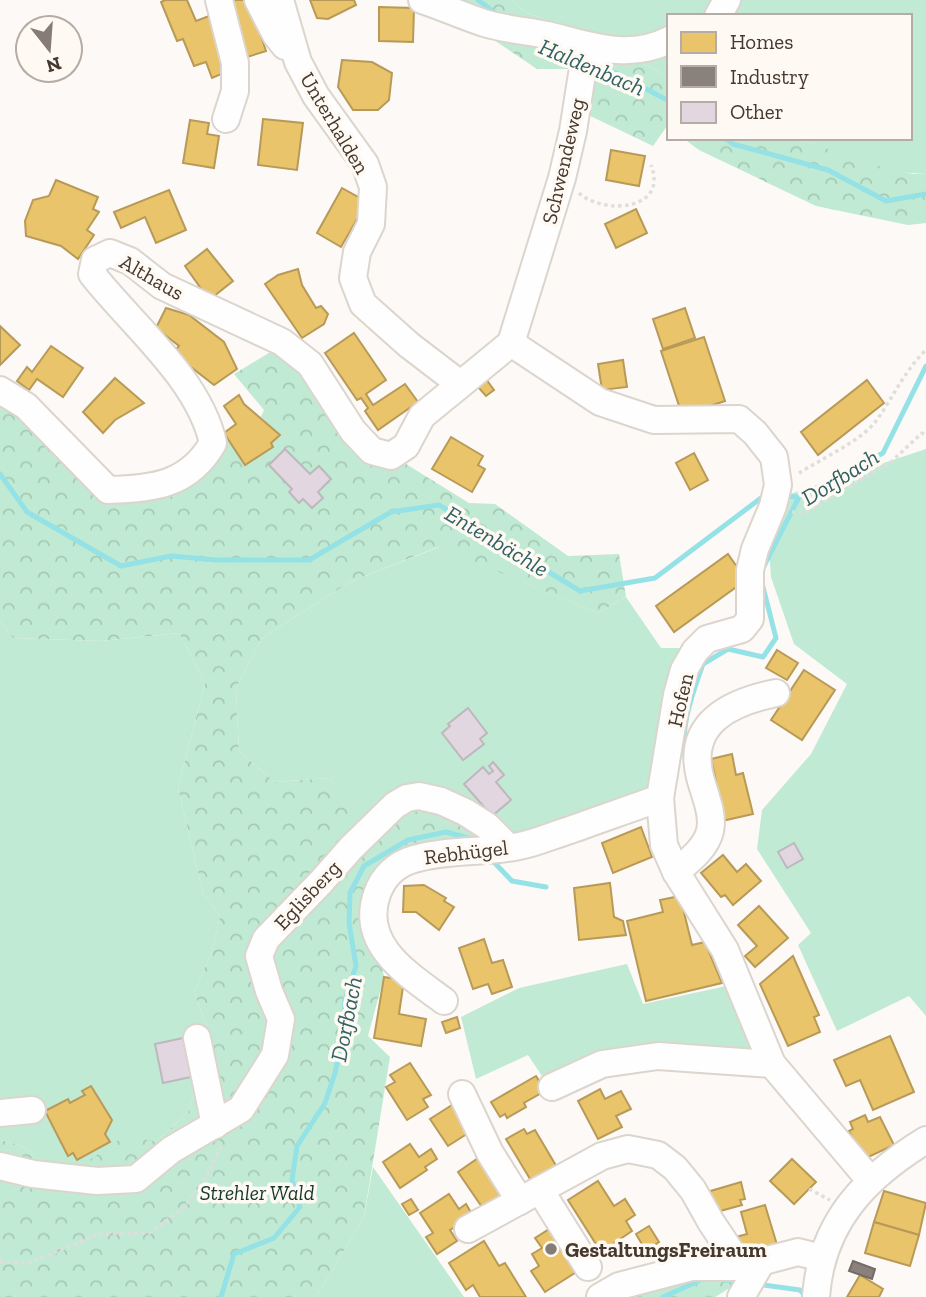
<svg xmlns="http://www.w3.org/2000/svg" width="926" height="1297" font-family="'Zilla Slab',serif">
<style>
.grass{fill:#c0ead3}
.forest{fill:url(#forest-crowns)}
.homes{fill:#e9c46a;stroke:#b89a58;stroke-width:2}
.industry{fill:#8a817c;stroke:#756b65;stroke-width:2}
.lines{fill:none;stroke-linecap:round;stroke-linejoin:round}
.stream{stroke:#94e2e6;stroke-width:5}
.building{fill:#e2d6e1;stroke:#bdb8bc;stroke-width:2}
.minor-casing{stroke:#dcd5ce;stroke-width:30}
.path{stroke:#dfdedc;stroke-width:3.5;stroke-dasharray:3.5 3.5;stroke-linecap:butt}
.minor{stroke:#fffefe;stroke-width:26}
.poi-dot{fill:#857c75;stroke:#fff9f3;stroke-width:2.5}
.labels{text-anchor:middle;dominant-baseline:central;stroke-width:7;stroke-linejoin:round;paint-order:stroke}
.street-label{font-size:21px;fill:#45392f;stroke:#fff9f3}
.park-label{font-size:21px;font-style:italic;fill:#143928;stroke:#fff9f3}
.poi-label{font-size:21px;font-weight:bold;fill:#45392f;stroke:#fff9f3;text-anchor:start}
.water-label{font-size:23px;font-style:italic;fill:#306164;stroke:#fff9f3}
</style>
<defs>
<pattern id="forest-crowns" width="20" height="18" patternUnits="userSpaceOnUse" patternTransform="scale(1.75)"><rect width="20" height="18" fill="#c0ead3"/><path d="M2 6a3 3 0 1 1 6 0M12 15a3 3 0 1 1 6 0" fill="none" stroke="#a6c9b5"/></pattern>
</defs>
<rect width="100%" height="100%" fill="#fcf9f6"/>
<g class="grass">
<path d="M511,0H926V173C883,176 838,153 799,138H910V16H669V77L581,32L527,13Z"/>
<path d="M926,449V1016L909,996L837,1031L798,945L811,933L757,849L762,810L811,754L847,684L794,644L771,577L766,502Z"/>
<path d="M439,547L598,613L626,597L661,648H683L657,791L508,847L367,823L329,778L275,782L239,751L236,688L262,638L350,582Z"/>
<path d="M0,621L13,638L101,641L179,633L205,683L178,788L203,893L220,916L212,951L194,993L212,1039L188,1112L156,1142L76,1169L44,1162L20,1145L0,1140Z"/>
<path d="M627,964L643,1004L731,985L758,1054L546,1082L528,1055L476,1079L461,1017L519,988Z"/>
<path d="M373,1167L464,1297H316L364,1217Z"/>
</g>
<g class="forest">
<path d="M450,0H511L527,13L581,32L669,77V127L667,126L653,146L584,113L592,69H537L479,30Z"/>
<path d="M683,138H799L861,162L913,174L926,173V223L908,225L816,206L699,150Z"/>
<path d="M277,348L308,377L376,467L406,464L469,503L495,504L568,556L619,554L626,597L598,613L438,547L350,582L262,638L236,688L239,751L275,782L329,778L367,822L419,796L508,847L396,868L377,939L384,977L368,1036L390,1057L364,1217L316,1297H0V1140L20,1145L44,1162L76,1169L126,1135L156,1142L188,1112L212,1039L194,993L212,951L220,916L203,893L178,788L205,683L179,633L101,641L13,638L0,621V390L108,490L204,459L212,414L245,465L273,447L271,443L279,435L261,417L264,410L234,374Z"/>
<path d="M726,1270L733,1286L715,1297H606Z"/>
</g>
<g class="homes">
<path d="M165,0H187L196,21L209,16L231,70L212,78L206,62L194,66L183,39L177,41L161,2Z"/>
<path d="M232,0H249L266,51L244,58Z"/>
<path d="M310,0H354L356,5L328,19L317,18Z"/>
<path d="M379,7L414,8L413,42L379,41Z"/>
<path d="M342,60L372,62L392,73L389,100L378,110H353L338,87Z"/>
<path d="M263,119L303,123L297,170L258,165Z"/>
<path d="M190,120L209,123L207,134L219,136L214,168L183,163Z"/>
<path d="M611,150L645,156L639,186L606,180Z"/>
<path d="M56,180L98,197L93,209L99,212L87,230L94,235L78,259L61,246L26,236L25,221L33,200L49,196Z"/>
<path d="M342,188L367,202L341,247L317,233Z"/>
<path d="M169,190L186,230L156,243L145,217L121,228L114,212Z"/>
<path d="M636,209L647,233L616,248L605,224Z"/>
<path d="M207,249L233,281L209,300L185,266Z"/>
<path d="M298,269L302,285L316,308L321,306L328,314L324,324L302,338L265,284L278,275Z"/>
<path d="M166,308L189,315L224,342L237,369L214,385L173,353L179,346L156,328Z"/>
<path d="M685,308L695,338L663,349L653,319Z"/>
<path d="M0,326L20,345L0,365Z"/>
<path d="M354,333L386,380L366,394L373,405L405,384L418,402L378,430L365,411L368,408L361,398L357,400L325,353Z"/>
<path d="M704,337L725,401L682,415L661,351Z"/>
<path d="M51,346L83,368L63,397L37,379L29,390L17,381L27,367L32,372Z"/>
<path d="M623,360L627,387L602,390L598,364Z"/>
<path d="M115,378L144,403L115,420L103,433L83,412Z"/>
<path d="M486,379L494,390L486,396L477,386Z"/>
<path d="M867,380L884,403L818,455L801,432Z"/>
<path d="M239,395L244,404L280,435L271,443L273,447L245,465L224,433L236,424L224,406Z"/>
<path d="M451,437L483,456L478,465L485,469L472,492L432,469Z"/>
<path d="M694,453L708,480L690,490L676,463Z"/>
<path d="M728,554L746,580L674,632L656,606Z"/>
<path d="M777,650L798,663L787,680L766,668Z"/>
<path d="M804,670L835,690L802,740L771,720Z"/>
<path d="M732,754L736,775L743,773L753,814L722,821L713,782L716,781L711,759Z"/>
<path d="M641,827L652,857L613,873L602,843Z"/>
<path d="M723,855L737,872L746,864L761,881L733,905L725,895L721,897L701,873Z"/>
<path d="M610,883L614,917L623,921L626,935L579,940L574,888Z"/>
<path d="M424,885L446,898L444,901L454,907L439,930L416,912H403L404,886Z"/>
<path d="M680,896L692,945L705,942L722,983L646,1001L627,921L663,912L660,900Z"/>
<path d="M759,906L788,938L755,967L745,956L757,946L738,925Z"/>
<path d="M484,939L492,963L503,960L512,987L492,994L488,984L473,989L459,948Z"/>
<path d="M793,956L819,1015L814,1017L820,1032L788,1046L760,984Z"/>
<path d="M384,977L404,980L399,1014L426,1019L421,1046L374,1038Z"/>
<path d="M457,1017L460,1028L446,1033L442,1022Z"/>
<path d="M890,1036L914,1092L873,1110L860,1080L846,1086L834,1060Z"/>
<path d="M410,1063L431,1095L423,1099L428,1107L407,1120L386,1087L395,1082L390,1075Z"/>
<path d="M536,1076L545,1091L524,1103L526,1107L507,1118L505,1114L500,1117L491,1102Z"/>
<path d="M91,1086L112,1120L105,1134L110,1142L77,1160L73,1153L68,1156L45,1111L68,1099L70,1103L85,1095L82,1091Z"/>
<path d="M600,1089L605,1099L621,1091L631,1109L616,1116L622,1127L598,1139L578,1101Z"/>
<path d="M455,1103L473,1130L448,1146L430,1119Z"/>
<path d="M865,1115L868,1122L880,1117L894,1145L862,1160L849,1131L853,1129L850,1122Z"/>
<path d="M524,1129L527,1134L535,1130L558,1169L533,1184L506,1139Z"/>
<path d="M410,1144L419,1157L431,1149L437,1159L425,1167L427,1170L400,1188L383,1162Z"/>
<path d="M484,1154L512,1196L486,1213L458,1172Z"/>
<path d="M792,1159L816,1182L794,1204L770,1181Z"/>
<path d="M598,1181L614,1206L625,1199L635,1215L626,1221L632,1231L601,1252L568,1200Z"/>
<path d="M741,1182L745,1199L740,1200L742,1205L713,1213L707,1192Z"/>
<path d="M884,1191L926,1203L919,1235L874,1222Z"/>
<path d="M449,1194L459,1209L466,1204L473,1216L450,1230L457,1241L437,1254L426,1237L433,1233L420,1213Z"/>
<path d="M411,1199L418,1210L409,1215L402,1204Z"/>
<path d="M765,1205L778,1248L742,1258L736,1237L747,1234L741,1212Z"/>
<path d="M874,1222L919,1235L910,1266L865,1253Z"/>
<path d="M649,1226L659,1242L646,1251L636,1234Z"/>
<path d="M551,1228L578,1271L545,1292L531,1271L539,1266L532,1254L542,1248L535,1238Z"/>
<path d="M484,1241L499,1266L505,1263L526,1297H480L473,1285L466,1290L449,1263Z"/>
<path d="M860,1275L883,1289L879,1297H847Z"/>
</g>
<path class="industry" d="M853,1261L875,1269L872,1279L849,1271Z"/>
<g class="lines">
<g class="stream">
<path d="M478,0L498,15"/>
<path d="M557,50L584,61"/>
<path d="M599,67L618,74L669,101"/>
<path d="M724,138L733,144L828,170L886,201L926,194"/>
<path d="M0,474L27,512L121,566L171,556L216,560H309L391,512L439,505L580,591L655,578L765,495"/>
<path d="M782,496L799,497"/>
<path d="M762,570L799,497L883,453L926,366"/>
<path d="M686,762C679,729 692,695 703,664L728,649L763,657L776,638L762,583"/>
<path d="M490,858L512,881L546,887"/>
<path d="M718,1279L739,1282"/>
<path d="M756,1284L800,1290L806,1297"/>
<path d="M221,1297L234,1254L274,1238L300,1207L292,1180L297,1146L325,1103L335,1073L342,1039L345,1000L356,966L349,923L350,893L364,866L408,840L446,832L480,841"/>
<path d="M663,1297L705,1278"/>
</g>
</g>
<g class="building">
<path d="M285,449L310,474L319,466L331,479L318,492L323,498L312,508L303,499L299,503L289,492L292,489L269,465Z"/>
<path d="M468,708L487,733L480,739L484,744L463,760L442,733L450,726L448,724Z"/>
<path d="M493,762L504,775L496,782L511,800L492,816L464,784L483,767L489,774L493,771L489,766Z"/>
<path d="M794,843L803,859L787,868L778,852Z"/>
<path d="M183,1038L191,1077L163,1083L155,1044Z"/>
</g>
<g class="lines">
<defs>
<g id="minor">
<path d="M219,0L235,63V91L226,119"/>
<path d="M258,0L276,35L285,46"/>
<path d="M280,0L298,62L316,96L365,164L373,187L371,224L357,252L353,278L363,304L409,345L460,384"/>
<path d="M422,0C443,7 463,16 484,23C504,29 526,31 547,35C589,45 628,61 669,40"/>
<path d="M718,16L727,0"/>
<path d="M511,343L600,402L654,420L739,419L755,433L774,457L778,485L773,506L755,549L750,570V619L742,629L707,639L695,651L684,670L677,695L660,798L664,845L676,872L725,950L772,1064L870,1180"/>
<path d="M0,390L26,406L108,490C153,489 189,485 213,443C199,379 132,325 92,274L95,260L110,253L130,261L162,286L282,342L310,364L353,431L372,451L391,456L406,446L422,416L511,343L562,178L573,131L582,74L602,50"/>
<path d="M676,872C689,861 706,848 710,831C714,814 704,793 700,777C686,722 732,702 776,693"/>
<path d="M444,1001C409,975 359,945 377,894C383,877 396,864 414,859C448,849 485,853 519,846C536,843 553,835 570,830C600,819 630,809 660,798"/>
<path d="M197,1038L215,1125"/>
<path d="M552,1087L602,1064L658,1056L772,1064"/>
<path d="M462,1094L490,1153L520,1201"/>
<path d="M0,1113L32,1110"/>
<path d="M0,1166L33,1174L97,1181L136,1179L171,1150L241,1109L275,1055L281,1019L269,991L259,956L266,939L321,882L351,848L395,805L407,798L419,796L441,801L465,812L487,826L508,847"/>
<path d="M540,1190L588,1267"/>
<path d="M468,1229L602,1156L628,1149L658,1155L675,1168L693,1190L711,1222L741,1267"/>
<path d="M600,1297L619,1286L692,1267H741L798,1252L822,1258"/>
<path d="M741,1297L762,1261"/>
<path d="M816,1297C821,1223 865,1177 926,1140"/>
</g>
</defs>
<use href="#minor" class="minor-casing"/>
<g class="path">
<path d="M579,193C603,215 669,211 651,165"/>
<path d="M799,473C821,459 861,441 876,421C893,398 904,371 926,350"/>
<path d="M792,512L804,513L891,462L922,433L926,435"/>
<path d="M809,1189L830,1200"/>
<path d="M0,1262L29,1263L99,1234L149,1233L185,1207L208,1173L222,1145"/>
</g>
<use href="#minor" class="minor"/>
</g>
<circle class="poi-dot" cx="551" cy="1249" r="7"/>
<g class="labels">
<g class="street-label">
<text transform="translate(335 123) rotate(59)">Unterhalden</text>
<text transform="translate(563 161) rotate(-77)">Schwendeweg</text>
<text transform="translate(152 277) rotate(30)">Althaus</text>
<text transform="translate(680 700) rotate(-77)">Hofen</text>
<text transform="translate(466 852) rotate(-7)">Rebhügel</text>
<text transform="translate(307 895) rotate(-47)">Eglisberg</text>
</g>
<g class="park-label">
<text x="257" y="1192">Strehler Wald</text>
</g>
<g class="poi-label">
<text x="565" y="1249">GestaltungsFreiraum</text>
</g>
<g class="water-label">
<text transform="translate(592 67) rotate(23)">Haldenbach</text>
<text transform="translate(840 477) rotate(-32)">Dorfbach</text>
<text transform="translate(497 541) rotate(31)">Entenbächle</text>
<text transform="translate(346 1019) rotate(-79)">Dorfbach</text>
</g>
</g>
<rect x="667" y="14" width="245" height="126" fill="#fff9f3" stroke="#b5aca5" stroke-width="2"/>
<rect x="681" y="32" width="35" height="21" fill="#e9c46a" stroke="#b5aca5" stroke-width="2"/>
<text x="730" y="49" font-size="21" fill="#45392f">Homes</text>
<rect x="681" y="66" width="35" height="21" fill="#8a817c" stroke="#b5aca5" stroke-width="2"/>
<text x="730" y="84" font-size="21" fill="#45392f">Industry</text>
<rect x="681" y="102" width="35" height="21" fill="#e2d6e1" stroke="#b5aca5" stroke-width="2"/>
<text x="730" y="119" font-size="21" fill="#45392f">Other</text>
<g transform="translate(49 49) rotate(163)"><circle r="33" fill="#fff9f3" stroke="#b5aca5" stroke-width="2"/>
<path d="M0-5L12 26L0 18L-12 26Z" fill="#857c75"/>
<text y="-10" font-size="19" font-weight="bold" text-anchor="middle" fill="#45392f">N</text>
</g>
</svg>
